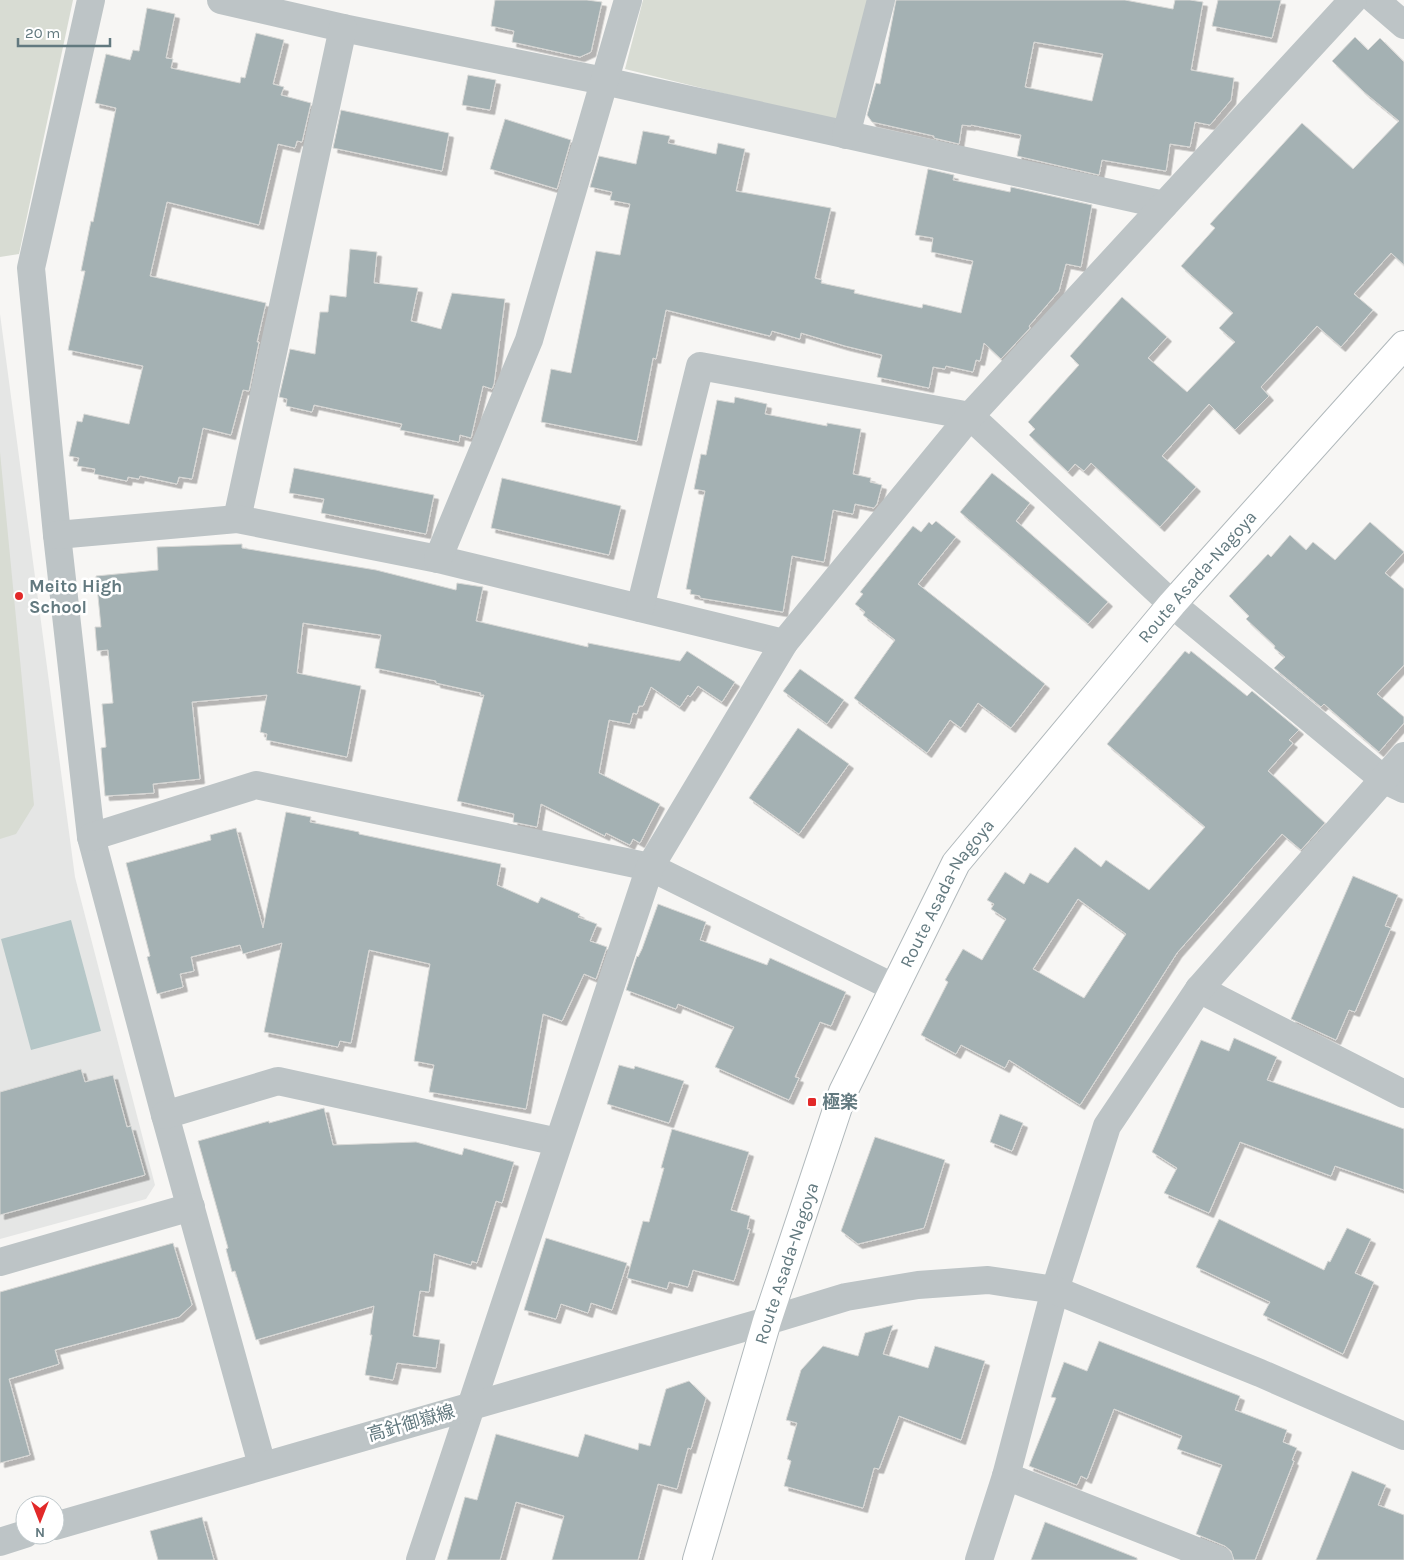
<svg xmlns="http://www.w3.org/2000/svg" width="1404" height="1560" font-family="Karla,'Noto Sans JP',sans-serif">
<style>
.built{fill:#e5e6e5}
.green{fill:#d8dcd3}
.water{fill:#b5c6c7}
.building{fill:#a4b1b3;stroke:#d8d8d6;fill-rule:evenodd;filter:url(#shadow)}
.lines{fill:none;stroke-linecap:round;stroke-linejoin:round}
.secondary-casing{stroke:#b0b8bb;stroke-width:30}
.minor{stroke:#bdc4c6;stroke-width:28}
.tertiary{stroke:#bdc4c6;stroke-width:28}
.secondary{stroke:#fff;stroke-width:28}
.poi-dot{fill:#e22929;stroke:#fff;stroke-width:2}
.labels{text-anchor:middle;dominant-baseline:central;stroke-width:5;stroke-linejoin:round;paint-order:stroke}
.street-label{font-size:18px;fill:#62797f;stroke:#fff}
.poi-label{font-size:18px;font-weight:bold;fill:#62797f;stroke:#fff;text-anchor:start}
</style>
<defs>
<filter id="shadow"><feDropShadow dx="4.5" dy="4.5" stdDeviation="0" flood-color="#0004"/></filter>
</defs>
<rect width="100%" height="100%" fill="#f7f6f4"/>
<path class="built" d="M0,314L75,877L155,1185L146,1199L0,1239Z"/>
<g class="green">
<path d="M0,0H73L19,254L0,257Z"/>
<path d="M643,0H868L838,122L625,69Z"/>
<path d="M0,452L34,805L16,834L0,839Z"/>
</g>
<path class="water" d="M71,920L101,1031L31,1050L1,939Z"/>
<g class="building">
<path d="M495,0H587L602,2L591,52L580,57L512,42L514,31L491,26Z"/>
<path d="M896,0H1125L1173,9L1175,0H1190L1203,2L1191,70L1234,78L1231,100L1210,125L1195,122L1190,147L1170,144L1166,171L1102,160L1099,175L1017,156L1021,135L971,125V126L962,125L959,144L934,138V136L872,122L867,115L876,83L880,84ZM1034,42L1103,54L1092,101L1025,87Z"/>
<path d="M1218,0H1281L1272,38L1212,26Z"/>
<path d="M147,8L175,14L166,58L173,59L171,68L240,83L241,77L245,78L256,33L284,40L273,84L284,87L281,95L311,103L302,142L297,141L295,148L278,144L259,225L167,202L150,276L266,303L257,342H259L249,391L243,390L231,435L203,428L192,479L179,477L177,484L140,476L139,479L128,477L127,481L94,474L95,469L77,466L79,458L69,456L77,421L82,422L84,414L129,424L143,366L68,350L85,271H81L91,221L93,222L116,108L95,103L106,54L130,60L133,50L139,51Z"/>
<path d="M1355,37L1368,50L1380,38L1404,62V265L1391,253L1354,294L1373,310L1341,347L1317,326L1261,387L1269,396L1235,430L1209,404L1162,456L1196,487L1160,527L1091,463L1084,471L1075,464L1068,472L1029,435L1035,429L1028,422L1079,365L1070,356L1122,297L1167,337L1148,358L1187,392L1235,342L1219,328L1233,313L1181,266L1215,228L1210,224L1302,123L1353,169L1399,121L1364,92L1332,61Z"/>
<path d="M468,75L496,80L490,110L462,105Z"/>
<path d="M341,110L449,133L442,171L333,148Z"/>
<path d="M505,119L571,140L557,189L490,169Z"/>
<path d="M643,131L670,136L668,143L716,154L718,143L745,149L736,191L831,208L815,278L822,280L821,283L855,290L854,293L922,308L923,304L961,313L973,261L931,252L933,238L915,235L928,169L954,175L953,180L1010,192L1011,187L1092,205L1081,267L1066,264L1059,291L1029,326L1030,328L1001,359L984,343L980,361L976,360L973,372L946,366L945,369L933,367L929,388L877,377L882,355L845,346L801,333L800,339L772,331L770,336L666,310L656,359L653,358L637,441L541,422L551,369L571,373L596,251L620,255L630,204L610,200L612,192L590,187L599,156L636,164Z"/>
<path d="M350,249L377,252L374,283L418,288L411,321L441,329L452,293L505,299L494,384L492,389L483,386L471,438L460,435L459,442L400,430L402,424L314,405L312,412L286,406L287,399L279,397L290,349L315,354L320,312H328L330,295L346,297Z"/>
<path d="M735,397L767,404L765,414L827,426V423L861,429L853,474L871,478L870,482L882,485L877,504L874,508L855,504L853,514L833,510L824,562L792,556L783,612L700,598V596L690,594L691,590L686,589L705,491L694,489L701,454L706,455L717,400L734,403Z"/>
<path d="M294,468L434,495L426,534L321,513L324,499L289,493Z"/>
<path d="M992,473L1030,503L1016,521L1108,602L1088,624L960,512Z"/>
<path d="M502,478L621,506L609,555L491,528Z"/>
<path d="M936,521L956,537L918,584L1045,684L1011,728L978,703L961,728L950,720L927,753L854,698L895,640L863,615L865,612L855,604L863,594L860,592L913,526L921,532L929,522L932,525Z"/>
<path d="M1370,522L1404,552L1385,573L1404,589V665L1377,694L1404,717V723L1379,752L1324,704L1321,707L1274,668L1285,657L1274,648L1275,646L1246,619L1249,616L1229,596L1268,554L1271,557L1290,535L1306,550L1313,542L1335,560Z"/>
<path d="M242,544V548L376,570L456,590L457,583L483,587L476,621L588,647V643L680,661L687,651L735,682L722,702L698,686L690,697L688,695L680,707L651,687L643,706H639L637,714L633,713L630,724L609,720L599,773L660,804L640,843L633,839L630,845L606,833L605,836L541,804L537,827L513,822L514,814L457,801L484,695H480L481,693L436,683V681L375,668L381,635L303,623L297,673L361,686L347,757L266,740L267,734L260,732L267,695L192,702L200,779L153,784L154,793L105,796L101,748L106,747L102,704L113,703L108,650L97,651L95,627H101L96,576L158,570L157,547Z"/>
<path d="M1185,651L1189,654L1191,651L1247,696L1252,691L1299,730L1289,740L1293,743L1268,771L1325,823L1301,850L1282,834L1177,953L1080,1105L1009,1060L1005,1068L961,1045L956,1054L921,1035L948,982L945,980L963,949L982,960L1006,919L991,909L994,904L987,900L1005,872L1024,884L1030,873L1048,883L1075,847L1101,867L1106,860L1149,890L1205,827L1107,744ZM1078,899L1126,934L1084,998L1033,969Z"/>
<path d="M800,669L844,700L827,724L783,691Z"/>
<path d="M798,728L849,764L799,834L749,798Z"/>
<path d="M286,812L311,817L310,822L359,832V834L501,864L497,885L538,903L541,897L580,914L578,917L597,924L590,941L607,947L596,979L584,974L562,1021L543,1014L526,1109L429,1092L434,1065L414,1061L430,964L369,950L351,1043L340,1041L338,1047L264,1032L282,943L243,954L240,945L191,957L194,971L180,974L183,987L157,994L147,957L150,956L126,863L211,840L210,835L236,828L263,928Z"/>
<path d="M1353,876L1398,895L1385,926L1391,928L1355,1012L1349,1010L1336,1040L1291,1019Z"/>
<path d="M658,904L706,922L700,940L767,965L770,958L846,992L831,1026L820,1022L795,1077L799,1078L789,1100L715,1067L734,1027L678,1004L676,1009L626,990L637,956L638,957L642,949Z"/>
<path d="M1234,1038L1277,1057L1267,1080L1404,1129V1190L1335,1166L1331,1176L1240,1142L1209,1213L1164,1193L1177,1168L1152,1152L1201,1040L1229,1051Z"/>
<path d="M619,1065L634,1069L635,1066L684,1081L669,1123L607,1104Z"/>
<path d="M81,1069L85,1082L113,1075L127,1127L131,1126L145,1175L0,1215V1092Z"/>
<path d="M324,1108L333,1145L416,1142L462,1155L464,1148L514,1162L502,1203L496,1201L477,1263L472,1261L471,1265L434,1254L429,1292L420,1291L413,1336L440,1340L436,1368L397,1363L393,1380L365,1375L372,1335H370L374,1306L256,1340L235,1271L232,1272L226,1249L228,1248L198,1141L269,1121V1123Z"/>
<path d="M1000,1114L1023,1123L1012,1151L990,1142Z"/>
<path d="M672,1129L749,1152L731,1210L750,1216L747,1229H750L734,1281L693,1270L688,1287L669,1282L667,1289L627,1278L643,1221L649,1222L664,1168H661Z"/>
<path d="M875,1137L945,1160L924,1228L858,1244L841,1231Z"/>
<path d="M1219,1219L1324,1270L1328,1261L1330,1262L1347,1228L1371,1239L1355,1273L1374,1282L1343,1354L1263,1315L1270,1302L1196,1267Z"/>
<path d="M546,1238L627,1263L612,1310L591,1303L588,1313L561,1304L556,1319L524,1310Z"/>
<path d="M173,1243L192,1305L179,1317L55,1350L59,1364L9,1379L30,1455L0,1463V1292Z"/>
<path d="M893,1325L883,1354L928,1368L935,1346L985,1361L961,1440L899,1416L879,1469L874,1468L863,1508L784,1486L791,1461L787,1459L797,1423L786,1420L801,1370L823,1346L858,1356L865,1333Z"/>
<path d="M1099,1341L1240,1396L1235,1410L1287,1430L1283,1442L1297,1448L1292,1460L1294,1461L1255,1560H1234L1231,1551L1225,1546L1196,1534L1222,1465L1177,1449L1182,1436L1114,1409L1087,1479L1081,1476L1077,1485L1029,1466L1056,1398L1051,1397L1064,1362L1087,1371Z"/>
<path d="M689,1381L706,1398L691,1449L688,1448L677,1489L658,1484L638,1560H552L564,1516L516,1502L500,1560H447L465,1497L477,1500L496,1434L578,1457L585,1434L638,1450L639,1443L650,1446L666,1389Z"/>
<path d="M1352,1471L1386,1485L1378,1505L1404,1515V1560H1316Z"/>
<path d="M202,1517L214,1560H158L150,1531Z"/>
<path d="M1045,1522L1137,1558V1560H1031Z"/>
</g>
<g class="lines">
<defs>
<g id="secondary">
<path id="s1" d="M697,1560L767,1321L843,1092L956,863L1172,604L1404,345"/>
</g>
</defs>
<use href="#secondary" class="secondary-casing"/>
<g class="minor">
<path d="M91,0L31,268L57,535L91,837L165,1115L262,1465"/>
<path d="M221,0L343,28L604,81L1164,205"/>
<path d="M1375,0L1404,25"/>
<path d="M846,135L881,0"/>
<path d="M237,519L343,28"/>
<path d="M57,535L237,519L438,559L784,643"/>
<path d="M438,559L529,340L628,0"/>
<path d="M640,608L700,366L970,416L1172,604L1383,779L1404,789"/>
<path d="M91,837L256,785L650,867L895,988"/>
<path d="M1199,989L1404,1094"/>
<path d="M165,1115L278,1081L558,1142"/>
<path d="M0,1262L191,1207"/>
<path d="M1006,1476L1219,1560"/>
<path d="M420,1560L650,867L784,643L970,416L1353,0"/>
<path d="M979,1560L1006,1476L1055,1290L1107,1126L1199,989L1404,756"/>
</g>
<g class="tertiary">
<path d="M55,1526L767,1321L846,1297L918,1285L988,1280L1055,1290L1260,1373L1404,1436"/>
<path d="M0,1542L25,1534"/>
</g>
<use href="#secondary" class="secondary"/>
</g>
<g class="poi-dot">
<circle cx="19" cy="596" r="5"/>
<rect x="807" y="1097" width="10" height="10" rx="2.5"/>
</g>
<g class="labels">
<g class="street-label">
<text stroke="none"><textPath href="#s1" startOffset="1120">Route Asada-Nagoya</textPath></text>
<text stroke="none"><textPath href="#s1" startOffset="715">Route Asada-Nagoya</textPath></text>
<text stroke="none"><textPath href="#s1" startOffset="310">Route Asada-Nagoya</textPath></text>
<text transform="translate(411 1423) rotate(-16)">高針御嶽線</text>
</g>
<g class="poi-label">
<text x="29" y="586">Meito High<tspan x="29" dy="21">School</tspan></text>
<text x="822" y="1102">極楽</text>
</g>
</g>
<g transform="translate(40 1520) rotate(180)"><circle r="24" fill="#ffffff" stroke="#c0c9cc"/>
<path d="M0-4L9 19L0 12L-9 19Z" fill="#e22929"/>
<text y="-8" font-size="14" font-weight="bold" text-anchor="middle" fill="#62797f">N</text>
</g>
<path d="M18 38v8h92v-8" fill="none" stroke="#62797f" stroke-width="2.5"/>
<text x="25" y="38" font-size="15" fill="#62797f" stroke="#ffffff" stroke-width="4" paint-order="stroke">20 m</text>
</svg>
